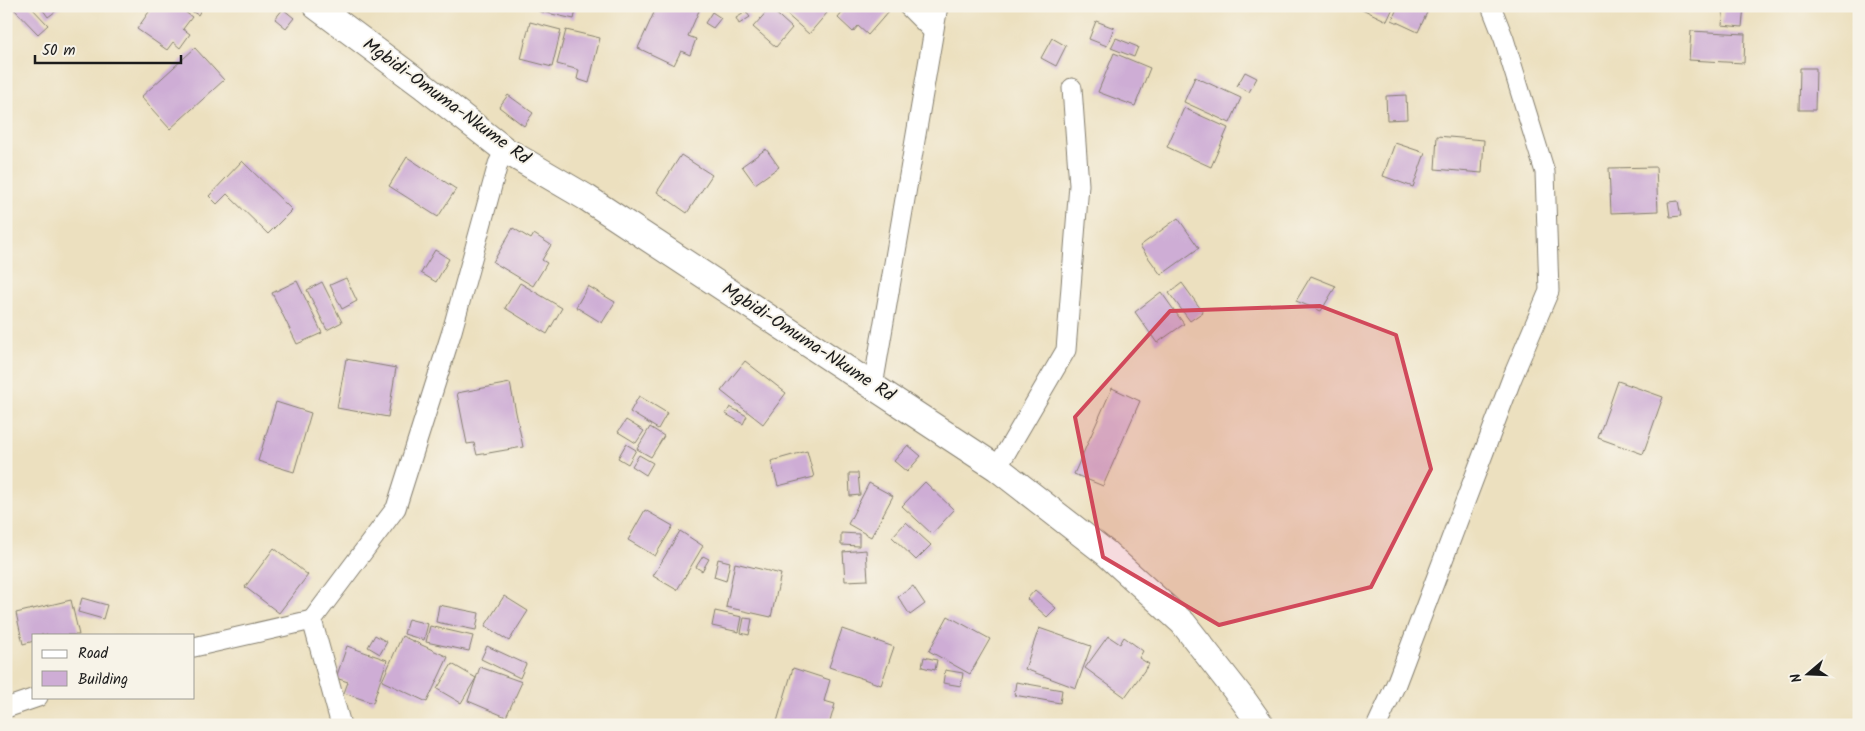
<svg xmlns="http://www.w3.org/2000/svg" width="1865" height="731" font-family="Kalam,sans-serif">
<style>
.building{fill:#ceadd5}
.lines{fill:none;stroke-linecap:round;stroke-linejoin:round}
.street-casing{stroke:#847e6e;stroke-width:21}
.secondary-casing{stroke:#847e6e;stroke-width:28}
.street{stroke:#fff;stroke-width:19}
.secondary{stroke:#fff;stroke-width:26}
.marked{fill:#d1495b;fill-opacity:0.2;stroke:#d1495b;stroke-width:4;stroke-linejoin:round}
.labels{text-anchor:middle;dominant-baseline:central;stroke-width:4;stroke-linejoin:round;paint-order:stroke}
.street-label{font-size:18px;fill:#1c1c1c;stroke:#f7f3e8}
</style>
<rect width="100%" height="100%" fill="#f7f3e8"/>
<filter id="ink" filterUnits="userSpaceOnUse"><feTurbulence type="fractalNoise" baseFrequency=".02" numOctaves="2"/><feDisplacementMap in="SourceGraphic" scale="10" xChannelSelector="R" yChannelSelector="G"/><feConvolveMatrix kernelMatrix="1 2 1 2 8 2 1 2 1" color-interpolation-filters="sRGB"/></filter>
<filter id="wash" filterUnits="userSpaceOnUse"><feTurbulence type="fractalNoise" baseFrequency=".0096" numOctaves="4" result="noise"/><feDisplacementMap in="SourceGraphic" scale="20" xChannelSelector="R" yChannelSelector="G"/><feGaussianBlur stdDeviation="1.12" result="paint"/><feColorMatrix in="noise" values="0 0 0 0 0 0 0 0 0 0 0 0 0 0 0 0 0 1.4 0 .05"/><feComposite in="paint" operator="in"/></filter>
<g filter="url(#wash)">
<rect width="100%" height="100%" fill="#ece0bf"/>
<g id="blocks">
<g class="building">
<path d="M11,6H30L48,25L38,34Z"/>
<path d="M40,6H63L48,17Z"/>
<path d="M153,6H177L192,17L183,29L190,34L180,48L173,42L167,50L137,29Z"/>
<path d="M183,6H203L198,15Z"/>
<path d="M539,6H577L574,19L538,11Z"/>
<path d="M657,6H701L688,36L696,39L690,55L681,51L674,65L638,48Z"/>
<path d="M777,6H819L827,13L809,34Z"/>
<path d="M835,6H884L889,11L868,35L858,26L853,32L838,18L842,13Z"/>
<path d="M1356,6H1394L1387,21Z"/>
<path d="M1398,6H1430L1418,32L1392,20Z"/>
<path d="M1724,6H1744L1742,27L1722,25Z"/>
<path d="M770,8L792,28L776,47L753,27Z"/>
<path d="M283,9L294,18L286,28L275,19Z"/>
<path d="M712,12L721,18L713,28L705,23Z"/>
<path d="M746,12L750,17L739,24L736,18Z"/>
<path d="M1096,21L1114,28L1107,46L1089,39Z"/>
<path d="M530,22L561,30L552,67L521,59Z"/>
<path d="M566,30L600,38L589,83L577,79L579,70L557,64Z"/>
<path d="M1691,31L1745,34L1744,63L1689,60Z"/>
<path d="M1052,38L1066,46L1056,66L1041,58Z"/>
<path d="M1116,38L1138,47L1134,57L1111,48Z"/>
<path d="M195,48L224,80L170,129L141,97Z"/>
<path d="M1114,53L1150,68L1135,106L1098,92Z"/>
<path d="M1800,68H1816L1815,110H1799Z"/>
<path d="M1245,72L1257,78L1249,92L1237,86Z"/>
<path d="M1195,77L1241,98L1230,123L1184,102Z"/>
<path d="M508,95L533,113L524,126L499,107Z"/>
<path d="M1406,95L1407,119L1387,120L1386,96Z"/>
<path d="M1184,108L1228,128L1211,167L1167,147Z"/>
<path d="M1437,136L1484,140L1482,173L1435,169Z"/>
<path d="M1395,143L1425,153L1413,187L1383,176Z"/>
<path d="M766,149L779,167L755,184L742,166Z"/>
<path d="M681,155L712,175L687,213L657,192Z"/>
<path d="M407,157L456,189L438,217L389,186Z"/>
<path d="M242,161L292,210L268,234L227,194L217,204L209,196Z"/>
<path d="M1656,167L1658,211L1611,213L1609,168Z"/>
<path d="M1678,201L1681,216L1670,217L1668,202Z"/>
<path d="M1178,218L1199,248L1161,275L1140,246Z"/>
<path d="M513,228L531,239L534,234L551,245L542,260L547,263L533,286L493,262Z"/>
<path d="M435,250L449,259L436,282L421,273Z"/>
<path d="M1311,276L1336,286L1321,311L1296,301Z"/>
<path d="M346,278L357,301L342,309L330,285Z"/>
<path d="M297,281L322,333L297,344L272,293Z"/>
<path d="M322,282L342,322L327,330L307,290Z"/>
<path d="M520,283L562,308L547,334L505,308Z"/>
<path d="M1182,283L1203,312L1190,321L1169,293Z"/>
<path d="M588,286L615,302L602,323L576,307Z"/>
<path d="M1161,292L1184,324L1157,343L1135,312Z"/>
<path d="M346,359L396,368L388,417L337,408Z"/>
<path d="M745,361L786,393L763,424L721,391Z"/>
<path d="M1618,381L1663,397L1643,454L1598,438Z"/>
<path d="M510,383L523,447L477,455L474,443L467,444L457,393Z"/>
<path d="M1112,388L1140,401L1103,486L1074,474Z"/>
<path d="M639,396L667,413L658,429L630,412Z"/>
<path d="M276,402L311,413L294,472L258,461Z"/>
<path d="M730,407L747,416L743,424L726,414Z"/>
<path d="M626,420L644,431L636,443L618,432Z"/>
<path d="M650,427L664,436L651,457L637,449Z"/>
<path d="M626,444L636,450L628,464L618,458Z"/>
<path d="M908,445L921,456L907,472L894,461Z"/>
<path d="M807,451L814,477L778,486L771,461Z"/>
<path d="M639,455L653,463L646,475L632,466Z"/>
<path d="M849,473H858L860,495L850,496Z"/>
<path d="M925,482L954,510L932,534L902,506Z"/>
<path d="M869,483L893,496L871,537L848,524Z"/>
<path d="M645,510L673,526L655,556L628,540Z"/>
<path d="M906,522L931,545L916,560L892,537Z"/>
<path d="M680,531L703,546L677,590L653,576Z"/>
<path d="M841,533L859,534V546L841,545Z"/>
<path d="M274,548L308,575L279,613L245,587Z"/>
<path d="M866,550L868,580L845,581L843,552Z"/>
<path d="M703,556L709,559L702,571L696,567Z"/>
<path d="M718,559L730,562L726,581L714,577Z"/>
<path d="M735,563L781,574L771,617L726,607Z"/>
<path d="M913,586L925,604L910,615L898,597Z"/>
<path d="M1035,590L1056,608L1047,617L1027,599Z"/>
<path d="M504,596L528,611L509,641L485,626Z"/>
<path d="M82,598L107,605L103,619L78,612Z"/>
<path d="M71,600L79,635H34V641L23,644L16,613Z"/>
<path d="M439,605L479,613L476,630L436,622Z"/>
<path d="M715,611L742,617L739,632L712,626Z"/>
<path d="M948,616L990,639L970,674L929,651Z"/>
<path d="M744,618L752,619L749,635L741,633Z"/>
<path d="M408,619L428,624L424,640L404,634Z"/>
<path d="M430,626L473,636L469,651L426,642Z"/>
<path d="M1039,628L1091,646L1076,688L1025,669Z"/>
<path d="M842,629L894,647L881,685L829,667Z"/>
<path d="M375,635L387,642L380,654L368,647Z"/>
<path d="M402,636L448,657L427,702L382,681Z"/>
<path d="M1108,636L1120,644L1124,637L1143,651L1139,658L1149,664L1125,697L1085,668Z"/>
<path d="M347,646L387,660L373,703L344,693L348,682L336,678Z"/>
<path d="M487,646L526,664L520,678L481,659Z"/>
<path d="M924,657L937,660L935,670L922,667Z"/>
<path d="M452,664L476,678L461,703L437,689Z"/>
<path d="M480,667L522,682L506,717L468,701Z"/>
<path d="M793,668L830,680L824,701L835,704L829,725H776Z"/>
<path d="M945,670L963,673L961,686L943,683Z"/>
<path d="M1016,682L1062,690L1060,703L1014,695Z"/>
</g>
</g>
</g>
<g filter="url(#ink)">
<use href="#blocks" fill-opacity="0" stroke="#847e6e" stroke-width="1"/>
<g class="lines">
<defs>
<g id="street">
<path d="M908,6L933,31"/>
<path d="M873,386L938,6"/>
<path d="M997,468L1066,350L1079,185L1072,88"/>
<path d="M194,647L312,620"/>
<path d="M6,708L38,697"/>
<path d="M341,725L312,620L396,508L452,331L498,164L505,150"/>
<path d="M1377,725L1396,684L1512,378L1549,291L1545,172L1504,39L1491,6"/>
</g>
<path id="secondary" d="M316,6L422,85L505,150L587,198L997,468L1106,553L1183,623L1244,701L1261,725"/>
</defs>
<use href="#street" class="street-casing"/>
<use href="#secondary" class="secondary-casing"/>
<use href="#street" class="street"/>
<use href="#secondary" class="secondary"/>
</g>
</g>
<path class="marked" d="M1320,306L1396,335L1431,469L1371,587L1219,625L1103,557L1075,417L1170,311Z"/>
<g class="labels">
<g class="street-label">
<text transform="translate(446 102) rotate(36)">Mgbidi-Omuma-Nkume Rd</text>
<text transform="translate(808 343) rotate(33)">Mgbidi-Omuma-Nkume Rd</text>
</g>
</g>
<rect width="1865" height="731" fill="none" stroke="#f7f3e8" stroke-width="25"/>
<rect x="32" y="634" width="162" height="65" fill="#f7f3e8" stroke="#9f9d96"/>
<rect x="42" y="650" width="25" height="8" fill="#ffffff" stroke="#9f9d96"/>
<text x="78" y="658" font-size="15" fill="#1c1c1c">Road</text>
<rect x="42" y="671" width="25" height="15" fill="#ceadd5" stroke="#9f9d96"/>
<text x="78" y="684" font-size="15" fill="#1c1c1c">Building</text>
<g transform="translate(1808 674) rotate(251)" stroke="#f7f3e8" stroke-width="4" paint-order="stroke">
<path d="M0-4L9 19L0 12L-9 19Z" fill="#1c1c1c"/>
<text y="-8" font-size="14" font-weight="bold" text-anchor="middle" fill="#1c1c1c">N</text>
</g>
<path d="M35 55v8h146v-8" fill="none" stroke="#1c1c1c" stroke-width="2.5"/>
<text x="42" y="55" font-size="15" fill="#1c1c1c" stroke="#f7f3e8" stroke-width="4" paint-order="stroke">50 m</text>
</svg>
